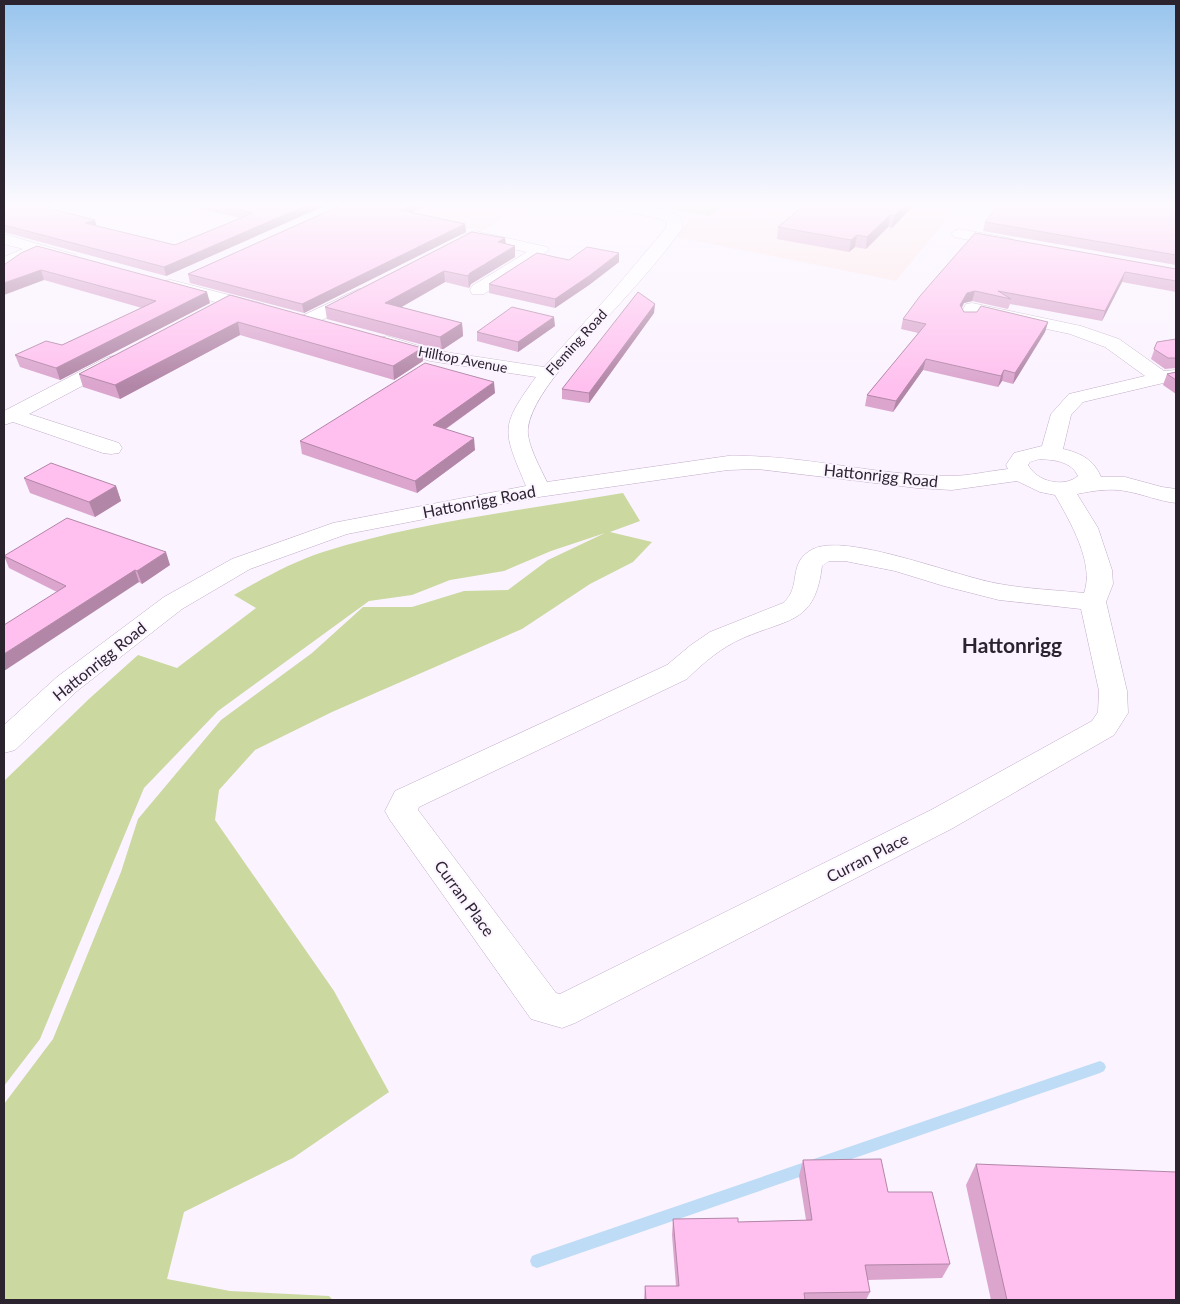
<svg xmlns="http://www.w3.org/2000/svg" width="1180" height="1304" font-family="Lato,sans-serif">
<style>
.industrial{fill:#fce6e5}
.green{fill:#cbd8a0}
.lines{fill:none;stroke-linecap:round;stroke-linejoin:round}
.stream{fill:#bedcf5;fill-rule:evenodd}
.minor-casing{stroke:#c2adc9;stroke-width:1}
.minor{fill:#fff;fill-rule:evenodd}
.wall{fill:#dba5ce}
.shaded-wall{fill:#b286a7}
.building{fill:#ffc0ef;stroke:#b286a7}
.labels{text-anchor:middle;dominant-baseline:central;stroke-width:4;stroke-linejoin:round;paint-order:stroke}
.far-street-label{font-size:14px;fill:#2b232e;stroke:#fbf3ff}
.street-label{font-size:16px;fill:#2b232e;stroke:#fbf3ff}
.district-label{font-size:21px;font-weight:bold;fill:#2b232e;stroke:#fbf3ff}
</style>
<rect width="100%" height="100%" fill="#fbf3ff"/>
<g class="industrial">
<path d="M353,203H533L481,231Z"/>
<path d="M730,203H960L896,281L677,237L693,215L710,217Z"/>
</g>
<g class="green">
<path d="M642,203H727L709,216Z"/>
<path d="M623,493L640,521L610,532L652,542L633,562L590,584L522,629L332,712L255,750L219,790L215,820L334,991L389,1092L293,1158L184,1212L167,1279L230,1291L329,1296L333,1300H4V1104L53,1039L121,872L138,819L221,720L312,653L363,607H412L464,591L508,590L548,560L605,533L551,551L504,571L450,580L412,595L369,601L218,711L144,788L40,1039L4,1086V781L90,698L138,655L177,668L256,608L234,595C262,579 292,562 323,552C417,522 525,510 623,493Z"/>
</g>
<g class="lines">
<path class="stream" d="M1100,1061L1104,1063L1106,1067L1104,1071L1100,1073L537,1268L532,1266L530,1261L532,1256L537,1254Z"/>
<defs>
<g id="minor">
<path d="M597,203C614,203 668,206 680,217C682,220 682,225 682,229C664,254 643,278 623,300C597,330 533,389 528,428C526,443 541,469 547,482L728,456C802,454 876,476 950,476C969,476 989,471 1008,469L1006,465L1014,453L1042,446L1051,414L1069,394L1145,376L1105,347L1070,334L978,314L974,320L968,321L962,320L959,316L966,304L972,303L1081,326L1119,339L1164,371L1176,370V380L1083,402L1071,415L1063,449C1081,453 1094,460 1101,477H1125L1162,487L1176,489V503C1158,501 1143,494 1125,491C1110,488 1092,491 1077,494L1098,528L1112,570L1113,584L1106,602L1127,691L1128,713L1114,735L953,828L575,1023L562,1028L531,1019L390,820L385,811L395,791L667,665L691,645L710,632L783,603C803,586 786,563 813,549C847,532 960,578 1000,584C1027,589 1056,590 1084,593C1095,564 1070,521 1055,495L1040,492L1017,481L952,490L917,488L757,469L728,470L539,497L347,534L250,569L182,609L77,691L15,750L4,753V725L57,677L164,597L232,559L333,523L526,486C503,430 499,428 536,377L430,361L380,346L378,342L380,338L387,336L432,350L544,367L612,292L666,228L667,222L661,219L599,206ZM1040,459C1054,460 1071,461 1078,476C1064,488 1037,482 1028,465L1030,462ZM829,561H845L895,571L944,586L999,600L1081,609L1099,691L1098,712L1092,721L931,810L560,994L556,993L418,810L419,807L687,679C704,662 722,647 743,638C789,618 815,624 822,566Z"/>
<path d="M959,229L1009,238L1014,240L1017,243L1014,246L1009,248L954,237L951,234L954,231Z"/>
<path d="M475,231L547,247L549,250L484,294H472L470,290L472,286L527,252L475,241L468,243L463,241L460,238L463,235Z"/>
<path d="M4,234L76,255L78,258L76,261L70,263L39,254L4,268V257L23,249L4,244Z"/>
<path d="M171,280L264,304L267,308L264,312L258,313L165,289L163,285L165,281Z"/>
<path d="M359,289L365,290L368,294L365,298L314,324L308,325L302,324L299,320L302,316Z"/>
<path d="M113,356L120,358L123,362L120,366L29,414L119,443L122,448L119,453L111,454L103,453L13,422L4,425V411L106,358Z"/>
</g>
</defs>
<use href="#minor" class="minor-casing"/>
<use href="#minor" class="minor"/>
</g>
<g class="wall">
<path d="M4,203H64L50,208L96,226L175,245L241,218L187,206V203H331L166,276L4,232V233Z"/>
<path d="M346,203H431L412,212L465,224L466,232L304,313L190,283L188,274Z"/>
<path d="M807,203H916L892,228L888,227L866,249L855,247L849,252L777,239L778,227Z"/>
<path d="M1176,203V265L983,231L985,222Z"/>
<path d="M975,233L1176,269V292L1122,282L1102,321L1010,304L1008,309L972,301L964,303L962,308L964,312L1048,322L1045,332L1013,384L1002,381L998,387L923,370L893,412L865,406L867,395L918,333L901,329L903,319Z"/>
<path d="M505,238L506,244L515,246V257L471,284L469,288L445,282L401,307L462,323L463,336L442,350L327,319L325,307Z"/>
<path d="M21,253L210,303L60,380L20,367L15,355L62,345L142,308L44,280Z"/>
<path d="M569,260L619,262L589,285L555,308L489,293V284Z"/>
<path d="M230,295L423,361L394,380L240,335L120,399L83,387L79,374Z"/>
<path d="M654,313L589,403L562,399V389Z"/>
<path d="M555,326L518,352L477,341V332Z"/>
<path d="M1176,339V368L1165,369L1151,359L1157,342Z"/>
<path d="M1176,372V394L1163,385L1167,374Z"/>
<path d="M495,393L446,429L475,450L417,493L302,454L300,441Z"/>
<path d="M24,478L116,486L121,501L95,517L30,493Z"/>
<path d="M4,556L170,565L142,584L139,582L57,592L9,568Z"/>
<path d="M803,1160L888,1192L950,1264L942,1278L868,1280L870,1292L866,1300H644L645,1286H676L672,1235L673,1219L738,1222L806,1220L799,1176Z"/>
<path d="M976,1164L1176,1300H991L966,1185Z"/>
</g>
<g class="shaded-wall">
<path d="M38,203H64L37,213L35,205Z"/>
<path d="M312,203H331L166,276L164,267Z"/>
<path d="M413,203H431L401,218L400,210Z"/>
<path d="M907,203H916L892,228L894,216Z"/>
<path d="M890,215L888,227L866,249L867,237Z"/>
<path d="M95,220L97,228L85,223Z"/>
<path d="M465,224L466,232L304,313L302,304Z"/>
<path d="M857,235L855,247L849,252L851,240Z"/>
<path d="M505,238L506,250L498,242Z"/>
<path d="M515,246V257L471,284L469,288L468,276L470,273Z"/>
<path d="M619,253V262L589,285L555,308V299Z"/>
<path d="M41,270L44,280L4,295V283Z"/>
<path d="M444,271L445,282L386,316L385,303Z"/>
<path d="M1125,272L1122,282L1102,321L1105,311Z"/>
<path d="M975,291L972,301L964,303L957,315L960,305L967,293Z"/>
<path d="M207,292L210,303L60,380L56,368Z"/>
<path d="M655,304L654,313L589,403V393Z"/>
<path d="M554,317L555,326L518,352V342Z"/>
<path d="M238,322L240,335L120,399L115,385Z"/>
<path d="M1048,322L1045,332L1013,384L1015,373Z"/>
<path d="M462,323L463,336L442,350L440,337Z"/>
<path d="M422,348L423,361L394,380L393,366Z"/>
<path d="M926,359L923,370L893,412L896,401Z"/>
<path d="M1004,370L1002,381L998,387L1001,376Z"/>
<path d="M494,382L495,393L434,437L433,425Z"/>
<path d="M474,438L475,450L417,493L415,481Z"/>
<path d="M116,486L121,501L95,517L89,502Z"/>
<path d="M166,552L170,565L142,584L137,571Z"/>
<path d="M135,570L139,582L4,671V654Z"/>
</g>
<g class="building">
<path d="M4,203H38L35,205L95,220L85,223L175,245L253,213L208,203H312L164,267L4,225Z"/>
<path d="M346,203H413L400,210L465,224L302,304L188,274Z"/>
<path d="M807,203H907L894,216L890,215L867,237L857,235L851,240L778,227Z"/>
<path d="M1000,203H1176V255L985,222Z"/>
<path d="M472,232L505,238L498,242L515,246L470,273L468,276L444,271L385,303L462,323L440,337L325,307Z"/>
<path d="M975,233L1176,269V281L1125,272L1105,311L998,291L1011,299L975,291L967,293L960,305L964,312H977L981,306L1048,322L1015,373L1004,370L1001,376L926,359L896,401L867,395L926,324L903,319L920,296Z"/>
<path d="M37,246L207,292L56,368L15,355L46,341L62,345L156,301L41,270L4,283V265L21,253Z"/>
<path d="M587,247L619,253L589,276L555,299L489,284L537,253L569,260Z"/>
<path d="M638,292L655,304L589,393L562,389Z"/>
<path d="M230,295L422,348L393,366L238,322L115,385L79,374Z"/>
<path d="M512,307L554,317L518,342L477,332Z"/>
<path d="M1176,339V358H1168L1154,349L1157,342Z"/>
<path d="M425,363L494,382L433,425L474,438L415,481L300,441Z"/>
<path d="M1176,372V380L1167,374Z"/>
<path d="M51,463L116,486L89,502L24,478Z"/>
<path d="M67,518L166,552L137,571L135,570L4,654V625L66,586L4,556Z"/>
<path d="M881,1159L888,1192H932L950,1264L865,1265L870,1292L804,1293L805,1300H646L645,1286H679L673,1219L738,1218V1222L812,1220L803,1160Z"/>
<path d="M976,1164L1176,1172V1300H1007Z"/>
</g>
<linearGradient id="sky" x2="0" y2="1"><stop stop-color="#97c4ed"/><stop offset="0.53" stop-color="#fdfaff"/><stop offset="1" stop-color="#fdfaff" stop-opacity="0"/></linearGradient>
<rect width="1180" height="386" fill="url(#sky)"/>
<g class="labels">
<g class="far-street-label">
<text transform="translate(576 342) rotate(-48)">Fleming Road</text>
<text transform="translate(463 359) rotate(11)">Hilltop Avenue</text>
</g>
<g class="street-label">
<text transform="translate(881 475) rotate(6)">Hattonrigg Road</text>
<text transform="translate(479 501) rotate(-11)">Hattonrigg Road</text>
<text transform="translate(99 661) rotate(-39)">Hattonrigg Road</text>
<text transform="translate(867 857) rotate(-27)">Curran Place</text>
<text transform="translate(465 898) rotate(54)">Curran Place</text>
</g>
<g class="district-label">
<text x="1012" y="644">Hattonrigg</text>
</g>
</g>
<rect width="1180" height="1304" fill="none" stroke="#2b232e" stroke-width="10"/>
</svg>
